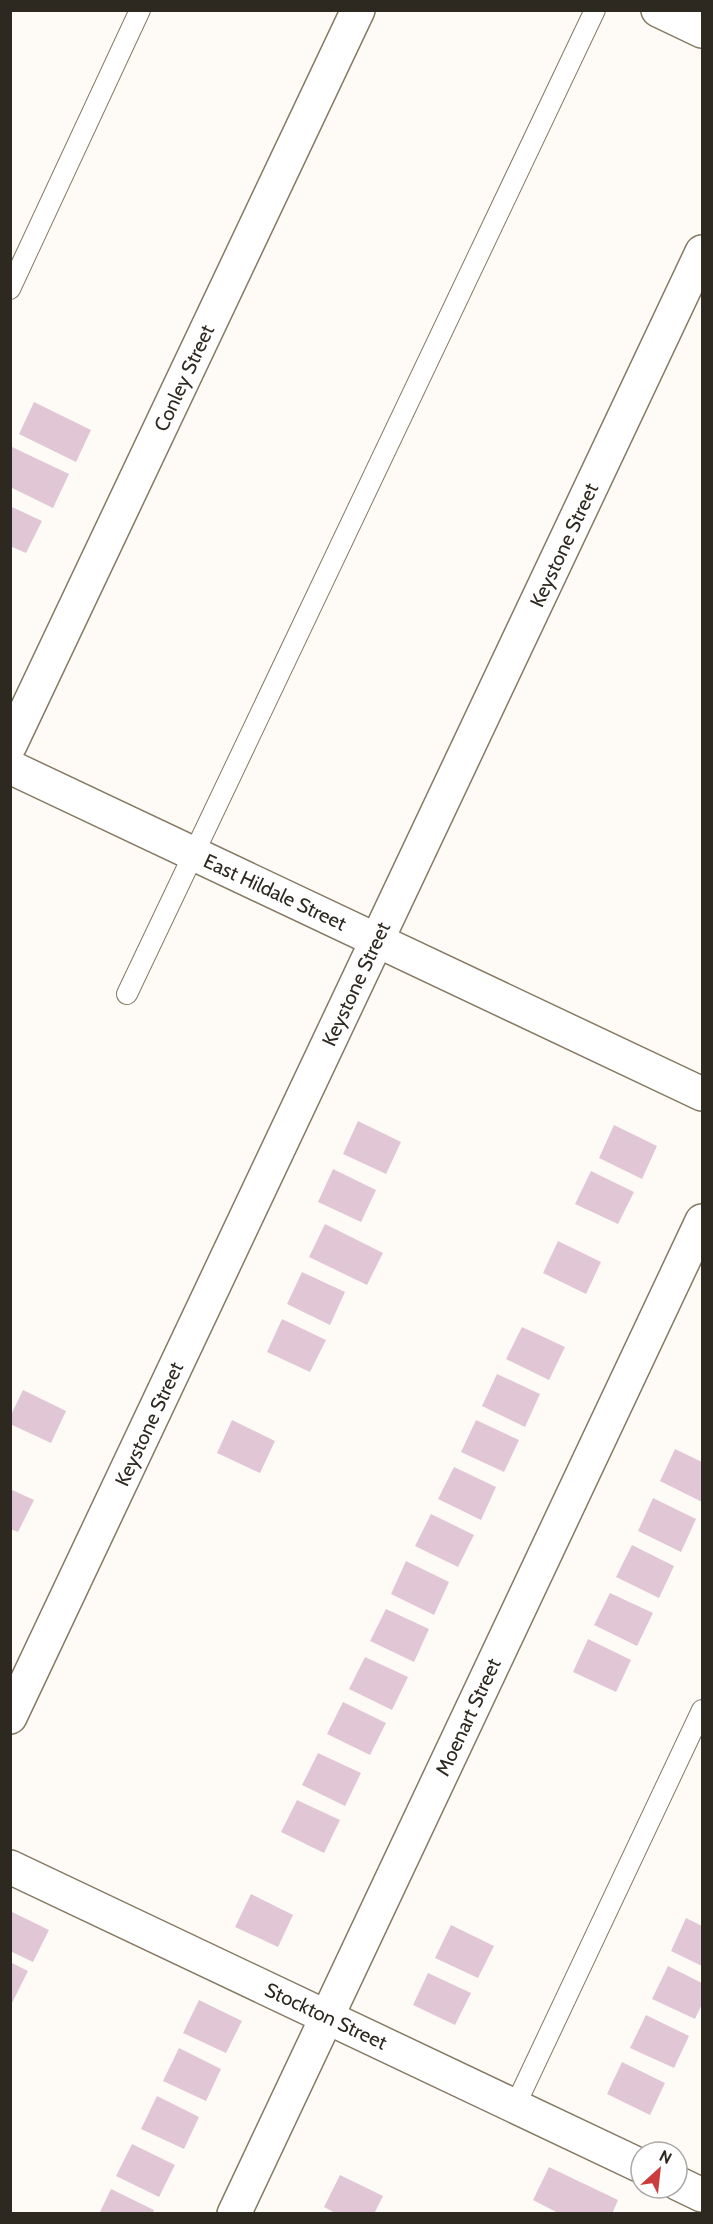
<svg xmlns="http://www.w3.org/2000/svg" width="713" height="2224" font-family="Cabin,sans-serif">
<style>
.building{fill:#e1c7d6}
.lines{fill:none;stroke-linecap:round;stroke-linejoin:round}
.lane-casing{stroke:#857a64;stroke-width:22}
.street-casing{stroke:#857a64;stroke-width:36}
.lane{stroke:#fff;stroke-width:20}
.street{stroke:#fff;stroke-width:33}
.labels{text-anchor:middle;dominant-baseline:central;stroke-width:5;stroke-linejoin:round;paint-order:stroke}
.street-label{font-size:20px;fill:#2e2920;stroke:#fff}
</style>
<rect width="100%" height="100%" fill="#fefbf7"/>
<g class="building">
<path d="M34,402L91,430L76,462L19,434Z"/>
<path d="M10,446L69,474L53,508L10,487Z"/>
<path d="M10,506L42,521L26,553L10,546Z"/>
<path d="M358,1121L401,1142L386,1174L343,1154Z"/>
<path d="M614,1125L657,1146L642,1179L599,1158Z"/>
<path d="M333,1169L376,1190L361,1222L318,1202Z"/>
<path d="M591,1171L634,1192L618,1224L575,1204Z"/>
<path d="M325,1224L383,1253L367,1285L309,1257Z"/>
<path d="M558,1241L601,1262L586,1294L543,1273Z"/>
<path d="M302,1272L345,1292L330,1325L287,1304Z"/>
<path d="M282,1319L326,1340L310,1372L267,1352Z"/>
<path d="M522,1327L565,1347L549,1380L506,1359Z"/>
<path d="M497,1374L540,1394L525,1427L482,1406Z"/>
<path d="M23,1390L66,1411L51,1443L10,1424V1417Z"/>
<path d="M232,1420L275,1441L260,1473L217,1453Z"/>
<path d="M476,1420L519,1440L504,1472L461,1452Z"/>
<path d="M675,1449L702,1462V1502L660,1481Z"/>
<path d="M454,1467L496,1487L481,1520L438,1499Z"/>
<path d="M10,1489L34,1500L18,1532L10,1529Z"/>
<path d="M653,1498L696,1519L681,1552L638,1531Z"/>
<path d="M431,1514L474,1535L458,1567L415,1546Z"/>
<path d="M632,1545L674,1566L659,1598L616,1577Z"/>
<path d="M406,1561L449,1582L434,1615L391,1594Z"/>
<path d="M610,1593L653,1613L637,1646L594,1625Z"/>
<path d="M386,1609L429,1629L414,1662L370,1641Z"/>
<path d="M588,1639L631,1660L616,1692L573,1672Z"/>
<path d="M365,1657L408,1677L392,1710L349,1689Z"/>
<path d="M343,1702L386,1723L370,1755L327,1734Z"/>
<path d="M318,1753L361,1773L345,1806L302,1785Z"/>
<path d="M297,1800L340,1820L324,1853L281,1832Z"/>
<path d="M251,1894L293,1915L278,1947L235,1927Z"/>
<path d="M10,1911L49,1930L33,1962L10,1951Z"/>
<path d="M686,1918L702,1926V1966L671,1951Z"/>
<path d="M451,1925L494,1946L478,1978L435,1958Z"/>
<path d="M10,1962L28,1971L12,2003L10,2002Z"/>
<path d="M668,1966L702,1983V2004L695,2019L652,1999Z"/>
<path d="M428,1973L471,1993L455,2025L413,2005Z"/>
<path d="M199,2000L242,2021L226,2053L183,2033Z"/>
<path d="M646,2015L689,2036L674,2068L630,2048Z"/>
<path d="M179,2048L221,2069L206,2101L163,2081Z"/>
<path d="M622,2062L665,2083L650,2115L607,2094Z"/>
<path d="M157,2096L199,2117L184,2149L141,2129Z"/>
<path d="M132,2144L175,2165L159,2197L116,2176Z"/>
<path d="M549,2167L618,2200L612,2214H560L533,2200Z"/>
<path d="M340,2175L383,2196L374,2214H337L324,2207Z"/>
<path d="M111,2189L154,2210L152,2214H99Z"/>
</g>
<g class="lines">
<defs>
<g id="lane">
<path d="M10,289L140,10"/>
<path d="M127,994L595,10"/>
<path d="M515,2106L702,1710"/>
</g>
<g id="street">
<path d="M658,10L702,31"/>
<path d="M10,745L358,10"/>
<path d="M10,767L702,1094"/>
<path d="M10,1717L702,252"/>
<path d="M10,1867L641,2166"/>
<path d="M677,2183L702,2195"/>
<path d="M234,2214L702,1221"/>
</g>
</defs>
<use href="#lane" class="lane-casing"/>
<use href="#street" class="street-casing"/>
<use href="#lane" class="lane"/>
<use href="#street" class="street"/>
</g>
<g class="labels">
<g class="street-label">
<text transform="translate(184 378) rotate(-65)">Conley Street</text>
<text transform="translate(564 545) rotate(-65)">Keystone Street</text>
<text transform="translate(275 892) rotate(25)">East Hildale Street</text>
<text transform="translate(356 984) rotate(-65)">Keystone Street</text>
<text transform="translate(149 1424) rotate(-65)">Keystone Street</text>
<text transform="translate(468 1717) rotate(-65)">Moenart Street</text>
<text transform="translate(326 2016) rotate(25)">Stockton Street</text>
</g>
</g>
<rect width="713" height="2224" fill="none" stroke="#2e2920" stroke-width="24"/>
<g transform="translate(659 2170) rotate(27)"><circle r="28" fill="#ffffff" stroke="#aba9a6" stroke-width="1.5"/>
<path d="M0-4.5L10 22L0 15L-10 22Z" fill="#cb3c3c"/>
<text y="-9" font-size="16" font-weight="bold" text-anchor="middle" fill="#2e2920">N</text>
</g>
</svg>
